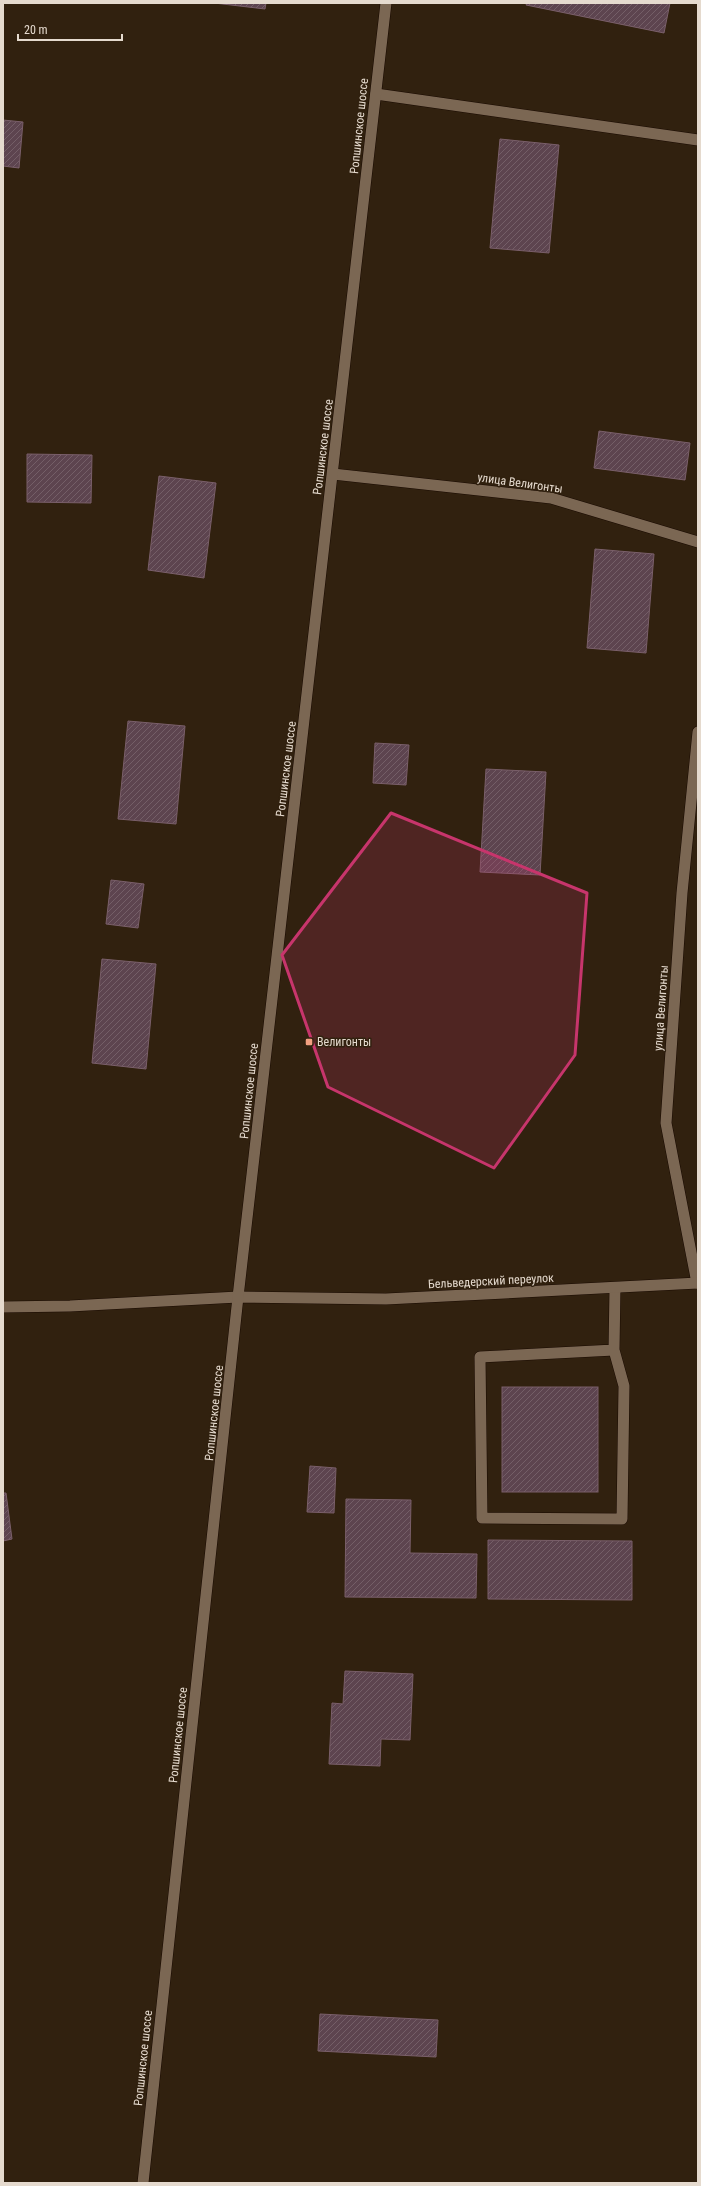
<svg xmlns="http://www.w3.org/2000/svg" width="701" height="2186" font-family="'Roboto Condensed',sans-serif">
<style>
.building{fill:url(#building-hatch);stroke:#7a5f6a}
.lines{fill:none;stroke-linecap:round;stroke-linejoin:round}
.service-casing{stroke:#190a00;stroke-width:12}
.minor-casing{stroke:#190a00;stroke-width:12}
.tertiary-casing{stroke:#190a00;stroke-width:12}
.secondary-casing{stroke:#190a00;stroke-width:12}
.service{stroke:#7b6753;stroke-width:11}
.minor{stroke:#7b6753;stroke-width:11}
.tertiary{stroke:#7b6753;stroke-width:11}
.secondary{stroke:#7b6753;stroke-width:11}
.marked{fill:#c7356c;fill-opacity:0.2;stroke:#c7356c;stroke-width:3;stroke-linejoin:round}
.poi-dot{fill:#f2a081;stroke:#31210f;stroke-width:1.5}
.labels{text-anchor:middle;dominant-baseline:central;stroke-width:3;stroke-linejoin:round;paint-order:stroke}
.street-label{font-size:12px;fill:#e5dace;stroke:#31210f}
.poi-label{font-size:12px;fill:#e5dace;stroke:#31210f;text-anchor:start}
</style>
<defs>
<pattern id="building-hatch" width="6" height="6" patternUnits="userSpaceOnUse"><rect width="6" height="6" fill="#5d444f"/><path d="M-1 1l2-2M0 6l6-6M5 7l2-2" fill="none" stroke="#745e67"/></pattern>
</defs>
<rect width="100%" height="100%" fill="#31210f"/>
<g class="building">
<path d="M214,3H266L265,9Z"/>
<path d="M527,3H670L664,33L526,5Z"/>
<path d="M3,120L23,122L19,168L3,166Z"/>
<path d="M500,139L559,145L549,253L490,248Z"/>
<path d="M599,431L690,443L685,480L594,468Z"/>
<path d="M27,454L92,455L91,503L27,502Z"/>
<path d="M159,476L216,483L204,578L148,570Z"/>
<path d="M595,549L654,554L646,653L587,648Z"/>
<path d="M128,721L185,726L176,824L118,819Z"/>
<path d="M375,743L409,745L406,785L373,783Z"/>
<path d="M486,769L546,772L540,875L480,872Z"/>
<path d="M111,880L144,884L138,928L106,924Z"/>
<path d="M102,959L156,964L146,1069L92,1063Z"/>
<rect x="502" y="1387" width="96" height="105"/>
<path d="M310,1466L336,1468L334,1513L307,1512Z"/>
<path d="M3,1493H6L12,1539L3,1541Z"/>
<path d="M346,1499L411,1500L410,1553L477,1554L476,1598L345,1597Z"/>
<path d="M488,1540L632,1541V1600L488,1599Z"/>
<path d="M345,1671L413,1674L410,1740L381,1739L380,1766L329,1764L332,1703L343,1704Z"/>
<path d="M320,2014L438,2020L436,2057L318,2051Z"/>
</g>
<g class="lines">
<defs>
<g id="service">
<path d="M376,94L698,140"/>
<path d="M614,1350L480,1357L482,1518L622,1519L624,1386L614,1350L615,1288"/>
</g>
<g id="minor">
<path d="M333,474L551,498L698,542"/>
<path d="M697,1283L666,1123L682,893L698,732"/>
</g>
<path id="tertiary" d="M3,1307L70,1306L238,1297L386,1299L698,1283"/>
<path id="secondary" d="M143,2183L238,1297L386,3"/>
</defs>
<use href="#service" class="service-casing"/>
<use href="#minor" class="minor-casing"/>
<use href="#tertiary" class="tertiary-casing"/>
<use href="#secondary" class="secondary-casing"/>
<use href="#service" class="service"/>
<use href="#minor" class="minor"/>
<use href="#tertiary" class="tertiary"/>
<use href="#secondary" class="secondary"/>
</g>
<path class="marked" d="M391,813L587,893L575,1055L494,1168L328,1087L282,955Z"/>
<rect class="poi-dot" x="305" y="1038" width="8" height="8" rx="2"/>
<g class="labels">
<g class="street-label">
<text transform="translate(359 126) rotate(-84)">Ропшинское шоссе</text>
<text transform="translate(323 447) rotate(-83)">Ропшинское шоссе</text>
<text transform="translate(520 483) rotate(8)">улица Велигонты</text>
<text transform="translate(286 769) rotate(-83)">Ропшинское шоссе</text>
<text transform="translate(661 1008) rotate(-86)">улица Велигонты</text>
<text transform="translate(249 1091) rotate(-84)">Ропшинское шоссе</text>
<text transform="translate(491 1281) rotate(-3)">Бельведерский переулок</text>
<text transform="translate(214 1413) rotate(-84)">Ропшинское шоссе</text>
<text transform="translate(178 1735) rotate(-84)">Ропшинское шоссе</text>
<text transform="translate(143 2058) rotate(-84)">Ропшинское шоссе</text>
</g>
<g class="poi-label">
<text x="317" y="1042">Велигонты</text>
</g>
</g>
<rect width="701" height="2186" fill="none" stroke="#e5dace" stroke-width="8"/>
<path d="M18 34v6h104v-6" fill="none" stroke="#e5dace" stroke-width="2"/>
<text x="24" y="34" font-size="12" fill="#e5dace" stroke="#31210f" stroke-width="3" paint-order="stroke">20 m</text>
</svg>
